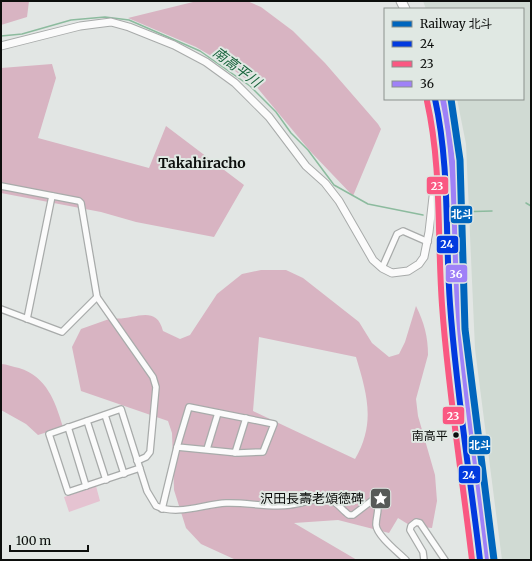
<svg xmlns="http://www.w3.org/2000/svg" width="532" height="561" font-family="Merriweather,'Noto Sans JP',serif">
<style>
.built{fill:#d0dad3}
.green{fill:#e5c3d1}
.forest{fill:#d8b4c2;fill-rule:evenodd}
.lines{fill:none;stroke-linecap:round;stroke-linejoin:round}
.stream{stroke:#8cbb9e;stroke-width:1.5}
.minor-casing{stroke:#a8abaa;stroke-width:8}
.tertiary-casing{stroke:#a8abaa;stroke-width:9}
.trunk-casing{stroke:#a8abaa;stroke-width:11}
.minor{stroke:#fbfbfb;stroke-width:5.5}
.tertiary{stroke:#fbfbfb;stroke-width:7}
.trunk{stroke:#fbfbfb;stroke-width:9}
.bus-1-casing{stroke:#e0e8e3;stroke-width:9}
.bus-2-casing{stroke:#e0e8e3;stroke-width:9}
.bus-3-casing{stroke:#e0e8e3;stroke-width:9}
.bus-1{stroke:#013adf;stroke-width:6}
.bus-2{stroke:#fa5882;stroke-width:6}
.bus-3{stroke:#9f81f7;stroke-width:6}
.rail-1-casing{stroke:#e0e8e3;stroke-width:10}
.rail-1{stroke:#0065bd;stroke-width:7}
.bus-dot{fill:#0c0e0c;stroke:#e0e8e3;stroke-width:1.5}
.labels{text-anchor:middle;dominant-baseline:central;stroke-width:4;stroke-linejoin:round;paint-order:stroke}
.bus-label{font-size:12px;fill:#0c0e0c;stroke:#e0e8e3;text-anchor:end}
.poi-label{font-size:13px;fill:#0c0e0c;stroke:#e0e8e3;text-anchor:end}
.water-label{font-size:14px;font-style:italic;fill:#19643d;stroke:#e0e8e3}
.neighbourhood-label{font-size:14px;font-weight:bold;fill:#0c0e0c;stroke:#e0e8e3}
.line-badge{stroke:#e0e8e3;stroke-width:1.5}
.badge-label{font-size:11px;text-anchor:middle;font-weight:bold;fill:#fff}
</style>
<rect width="100%" height="100%" fill="#e2e6e4"/>
<path class="built" d="M423,1H531V560H502L475,349L466,144L457,99H523V9H426Z"/>
<path class="green" d="M96,486L100,501L69,512L64,497Z"/>
<g class="forest">
<path d="M1,1H29L27,17L1,25Z"/>
<path d="M191,1H247L261,7L293,31L325,63L378,124L381,129L353,196L310,151L255,85L225,64L196,47L128,18L193,2Z"/>
<path d="M52,64L56,78L38,138L149,168L166,126L244,185L214,237L136,222L101,212L1,193V68Z"/>
<path d="M261,270H286L303,278L359,322L372,343L389,357L399,354L405,342L416,306C424,322 428,337 428,355L416,399L418,416L435,475L437,501L432,528L411,526L398,518L389,533L338,520L294,523L357,560H236L201,544L186,528L174,490L172,433L168,421L81,391L72,347L81,329L112,318C131,322 156,302 163,331L180,339L190,335L217,294L242,274ZM259,337L356,357C367,394 376,423 355,459L253,411Z"/>
<path d="M1,364C7,364 13,367 19,368C47,377 55,401 63,427L38,435L26,424L1,410Z"/>
</g>
<g class="lines">
<g class="stream">
<path d="M1,36L22,34L71,20L105,17L129,20L200,51L250,86L276,112L291,133L308,150L334,185L368,204L423,215"/>
<path d="M526,203L531,206"/>
<path d="M457,212L492,211"/>
<path d="M437,214H439"/>
</g>
<defs>
<g id="minor">
<path d="M1,186L79,201L81,203L97,297L153,377L156,387L150,452L146,457L137,461"/>
<path d="M382,268L397,234L403,231L428,242"/>
<path d="M1,309L62,332L97,297"/>
<path d="M27,319L52,196"/>
<path d="M189,407L274,424L263,452L238,453L177,447Z"/>
<path d="M105,415L124,474"/>
<path d="M87,421L106,480"/>
<path d="M68,427L86,486"/>
<path d="M207,449L218,413"/>
<path d="M235,453L246,418"/>
<path d="M140,468L68,492L49,434L121,409L147,491L156,506C177,516 204,504 226,503C247,502 269,508 290,505C302,504 319,496 330,500C337,502 342,510 349,515H353L374,499L377,500C380,509 376,516 376,525C377,536 398,552 406,560"/>
<path d="M162,509L177,447"/>
<path d="M424,560L423,552L410,530L411,526L416,522L420,523L445,560"/>
</g>
<path id="tertiary" d="M1,46L80,26L111,22L129,27L174,45L206,62L235,83L269,117L306,166L325,183L339,201L373,260L382,268L392,273L408,271L419,264L424,257L429,232L434,188L438,180L447,175"/>
<g id="trunk">
<path d="M401,1L405,9"/>
<path d="M435,99C453,166 445,235 450,304C456,390 470,475 480,560"/>
</g>
</defs>
<use href="#minor" class="minor-casing"/>
<use href="#tertiary" class="tertiary-casing"/>
<use href="#trunk" class="trunk-casing"/>
<use href="#minor" class="minor"/>
<use href="#tertiary" class="tertiary"/>
<use href="#trunk" class="trunk"/>
<defs>
<path id="bus-1" d="M435,99C450,167 445,235 450,304C456,390 470,475 480,560"/>
<path id="bus-2" d="M427,101C442,168 437,236 442,305C448,390 462,475 472,560"/>
<path id="bus-3" d="M443,99C458,167 453,235 458,304C464,389 478,474 488,559"/>
</defs>
<use href="#bus-1" class="bus-1-casing"/>
<use href="#bus-2" class="bus-2-casing"/>
<use href="#bus-3" class="bus-3-casing"/>
<use href="#bus-1" class="bus-1"/>
<use href="#bus-2" class="bus-2"/>
<use href="#bus-3" class="bus-3"/>
<defs>
<path id="rail-1" d="M451,99L460,160L465,329L494,560"/>
</defs>
<use href="#rail-1" class="rail-1-casing"/>
<use href="#rail-1" class="rail-1"/>
</g>
<defs>
<symbol id="sight-square" viewBox="-11 -11 22 22"><rect x="-9" y="-9" width="18" height="18" rx="4" fill="#575a58" stroke="#e0e8e3"/><path d="M0-6L1.8-2.2L6-1.7L2.9 1.2L3.7 5.4L0 3.3L-3.7 5.4L-2.9 1.2L-6-1.7L-1.8-2.2Z" fill="#fff"/></symbol>
</defs>
<g fill-rule="evenodd">
<use href="#sight-square" x="368" y="486" width="25" height="25"/>
</g>
<circle class="bus-dot" cx="456" cy="435" r="3.5"/>
<g class="labels">
<g class="bus-label">
<text x="448" y="435">南高平</text>
</g>
<g class="poi-label">
<text x="364" y="498">沢田長壽老頌徳碑</text>
</g>
<g class="water-label">
<text transform="translate(237 67) rotate(37)">南高平川</text>
</g>
<g class="neighbourhood-label">
<text x="202" y="163">Takahiracho</text>
</g>
</g>
<g class="line-badge">
<rect x="426" y="176" width="23" height="19" rx="4" fill="#fa5882"/>
<rect x="450" y="205" width="23" height="19" rx="4" fill="#0065bd"/>
<rect x="436" y="235" width="23" height="19" rx="4" fill="#013adf"/>
<rect x="445" y="264" width="23" height="19" rx="4" fill="#9f81f7"/>
<rect x="442" y="406" width="23" height="19" rx="4" fill="#fa5882"/>
<rect x="468" y="435" width="23" height="20" rx="4" fill="#0065bd"/>
<rect x="458" y="465" width="23" height="19" rx="4" fill="#013adf"/>
</g>
<g class="badge-label">
<text x="437" y="190">23</text>
<text x="462" y="218">北斗</text>
<text x="447" y="248">24</text>
<text x="456" y="278">36</text>
<text x="453" y="420">23</text>
<text x="480" y="449">北斗</text>
<text x="469" y="479">24</text>
</g>
<rect width="532" height="561" fill="none" stroke="#0c0e0c" stroke-width="4"/>
<rect x="384" y="8" width="140" height="92" fill="#e0e8e3" stroke="#8b918d"/>
<rect x="392" y="21" width="20" height="6" fill="#0065bd" stroke="#8b918d"/>
<text x="420" y="28" font-size="12" fill="#0c0e0c">Railway 北斗</text>
<rect x="392" y="41" width="20" height="6" fill="#013adf" stroke="#8b918d"/>
<text x="420" y="48" font-size="12" fill="#0c0e0c">24</text>
<rect x="392" y="61" width="20" height="6" fill="#fa5882" stroke="#8b918d"/>
<text x="420" y="68" font-size="12" fill="#0c0e0c">23</text>
<rect x="392" y="81" width="20" height="6" fill="#9f81f7" stroke="#8b918d"/>
<text x="420" y="88" font-size="12" fill="#0c0e0c">36</text>
<path d="M10 545v6h78v-6" fill="none" stroke="#0c0e0c" stroke-width="2"/>
<text x="16" y="545" font-size="12" fill="#0c0e0c" stroke="#e0e8e3" stroke-width="3" paint-order="stroke">100 m</text>
</svg>
